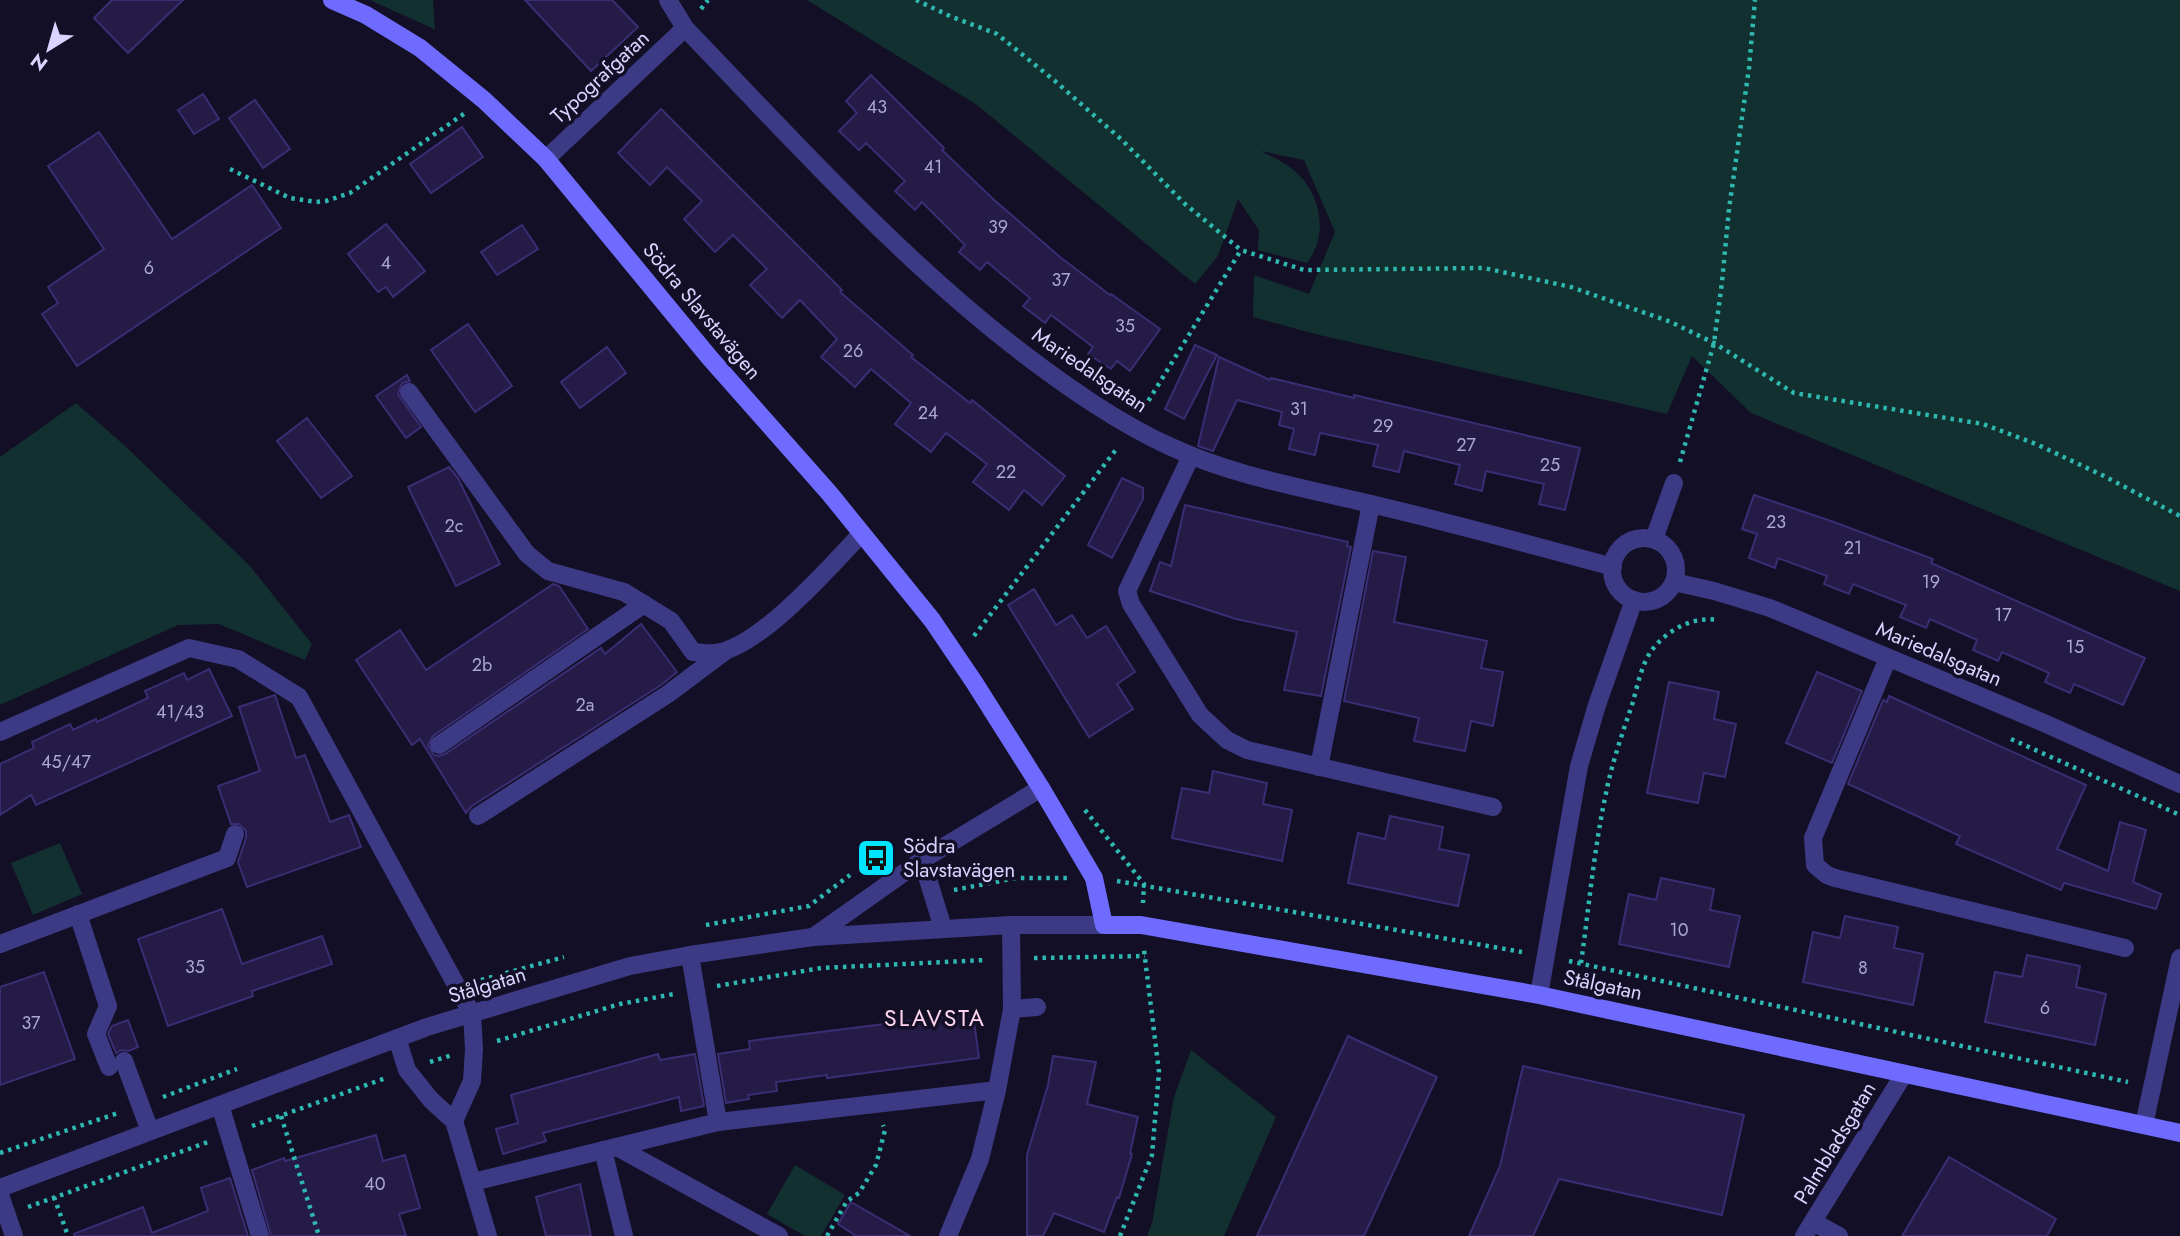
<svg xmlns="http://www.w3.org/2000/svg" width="2180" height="1236" font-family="Jost,sans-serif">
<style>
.green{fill:#12302f}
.building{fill:#241b47;stroke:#3b2d73;stroke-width:2}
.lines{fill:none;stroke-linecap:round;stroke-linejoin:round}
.path{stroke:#2fb8b0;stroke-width:4.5;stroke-dasharray:3.5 5;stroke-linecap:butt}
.lane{stroke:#3d3a85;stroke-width:18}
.street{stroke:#3d3a85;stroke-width:18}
.secondary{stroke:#6f6bff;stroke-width:18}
.labels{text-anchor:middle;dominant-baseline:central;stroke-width:7;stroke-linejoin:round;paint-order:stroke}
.number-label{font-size:18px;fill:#aca6d1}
.street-label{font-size:21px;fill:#d9d4ff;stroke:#130f26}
.poi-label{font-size:21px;fill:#d9d4ff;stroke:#130f26;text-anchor:start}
.neighbourhood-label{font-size:23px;letter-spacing:2px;fill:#ffd6f0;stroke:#130f26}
</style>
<rect width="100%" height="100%" fill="#130f26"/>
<g class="green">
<path d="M370,0H433L435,29H434Z"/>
<path d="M807,0H2180V591L1751,413L1692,356L1667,414L1315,334L1253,317L1254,275L1309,294L1335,232L1304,160L1261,151C1273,158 1287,163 1298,174C1322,197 1328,237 1307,263L1258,250L1259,230L1238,199L1218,256L1195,284L977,105Z"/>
<path d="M76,403L124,445L250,566L312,644L305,660L219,624L178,625L0,705V457Z"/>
<path d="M60,843L82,894L33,915L11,863Z"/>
<path d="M1191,1050L1276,1117L1224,1236H1147L1152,1223L1174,1097Z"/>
<path d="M795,1165L845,1195L821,1236H805L767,1214Z"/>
</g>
<g class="building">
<path d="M112,0H183L128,53L94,18Z"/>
<path d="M525,0H612L638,27L591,71Z"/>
<path d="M871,75L944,148L942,150L993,199L1060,257L1110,295L1111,294L1160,329L1130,371L1117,361L1111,369L1088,354L1093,347L1051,315L1045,323L1023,306L1030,298L987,262L980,270L959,252L965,245L922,202L915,210L895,191L905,181L866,143L859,150L839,131L857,113L846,101Z"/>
<path d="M203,94L219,119L194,134L178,110Z"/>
<path d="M255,100L290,149L263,168L229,118Z"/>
<path d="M661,109L842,290L840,292L913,355L911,357L970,403L972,400L1065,476L1042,505L1024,490L1009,510L973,482L987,464L946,433L931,452L895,424L911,403L871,369L855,387L821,357L837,339L800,300L782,318L750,285L767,269L733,235L715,252L684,219L702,201L667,167L650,185L618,153Z"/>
<path d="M462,127L483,157L431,193L410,164Z"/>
<path d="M99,132L172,239L252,185L281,228L77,366L42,314L58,303L48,287L104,249L48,166Z"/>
<path d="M386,224L425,271L393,297L386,287L378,292L348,254Z"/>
<path d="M522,225L538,249L497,275L481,252Z"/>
<path d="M468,324L512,386L475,412L431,350Z"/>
<path d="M1195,345L1217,355L1184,419L1165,409Z"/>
<path d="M607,347L626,373L580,408L561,382Z"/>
<path d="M1219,357L1270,380L1271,378L1354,398V395L1580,448L1565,510L1539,504L1544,484L1486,471L1482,491L1455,484L1460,465L1404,451L1399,472L1373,466L1378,445L1320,433L1315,455L1289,449L1294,429L1279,425L1282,412L1237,400L1213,451L1198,446Z"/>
<path d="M407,375L410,381L402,383L398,394L421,427L406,438L376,396Z"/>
<path d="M307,418L352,476L321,498L277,441Z"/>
<path d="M449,467L458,478L500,564L456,586L408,487Z"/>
<path d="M1122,478L1143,488V499L1112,558L1088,545Z"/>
<path d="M1754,495L1831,521L1933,559L1931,563L2145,658L2123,705L2074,684L2070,693L2045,682L2049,673L2002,652L1998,661L1973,650L1977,640L1930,619L1926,628L1900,617L1906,605L1853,584L1849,594L1824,584L1827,576L1778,558L1775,568L1749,558L1757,534L1742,529Z"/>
<path d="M1185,505L1348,542L1347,546L1351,547L1321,696L1284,690L1297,632L1236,619L1150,591L1160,562L1171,566Z"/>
<path d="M1373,551L1406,557L1394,622L1487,641L1481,668L1503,672L1493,726L1471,721L1465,751L1414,741L1419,718L1344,701Z"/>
<path d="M553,584L559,586L588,629L433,736L428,745L434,755L439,756L445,754L601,648L605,654L641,624L677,672L661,685L472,806L466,813L420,739L412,745L356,660L400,630L426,670Z"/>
<path d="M1034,589L1056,625L1072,615L1087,638L1106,626L1135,672L1117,684L1133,709L1089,737L1008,605Z"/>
<path d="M209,669L232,716L36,805L31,795L0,815V764L34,748L32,742L70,724L73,730L96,719L97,722L148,698L145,691L184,673L187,680Z"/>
<path d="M1817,672L1862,691L1832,763L1786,743Z"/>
<path d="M1669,682L1719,692L1714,719L1736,724L1725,777L1704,773L1698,803L1647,793Z"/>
<path d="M275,695L296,758L305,755L330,822L349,815L361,847L247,887L238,862L246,838V831L239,824H231L218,786L260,771L239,707Z"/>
<path d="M1889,696L2086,785L2057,849L2108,871L2120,822L2146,830L2133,882L2161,894L2156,909L2064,883L2061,890L1956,844L1960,836L1848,784L1883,700L1887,702Z"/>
<path d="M1213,771L1267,783L1263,804L1292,810L1282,861L1172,838L1182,788L1209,793Z"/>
<path d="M1390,816L1443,827L1439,849L1469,855L1458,906L1348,883L1358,833L1385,839Z"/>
<path d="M1661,878L1714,889L1710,910L1740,916L1729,967L1619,944L1629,894L1656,900Z"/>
<path d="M222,909L242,964L322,936L332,964L252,991L253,996L168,1026L138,939Z"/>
<path d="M1845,916L1898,927L1894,948L1923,954L1913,1005L1803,982L1813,932L1840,938Z"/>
<path d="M2027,955L2080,966L2076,987L2106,994L2095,1045L1985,1022L1995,972L2022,977Z"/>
<path d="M44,972L75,1059L0,1085V987Z"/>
<path d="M973,1013L979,1058L827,1078V1075L776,1082L777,1091L748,1095L749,1099L726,1103L718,1054L750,1049L749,1041Z"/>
<path d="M128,1020L138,1047L129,1051L121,1050L116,1053L108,1034L112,1026Z"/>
<path d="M1348,1036L1437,1077L1364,1236H1257Z"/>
<path d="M658,1054L660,1060L695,1054L704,1106L681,1111L679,1097L543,1133L546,1141L503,1154L496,1129L518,1123L511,1095Z"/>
<path d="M1053,1056L1096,1062L1087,1104L1138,1117L1130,1153L1132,1154L1119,1198L1117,1197L1104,1232L1054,1213L1043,1236H1027V1155L1048,1085Z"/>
<path d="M1523,1066L1744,1115L1722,1215L1559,1179L1533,1236H1469L1500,1166Z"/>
<path d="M376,1135L383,1161L405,1155L420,1208L399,1214L406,1236H271L252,1170L284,1158L285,1161Z"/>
<path d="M1949,1157L2056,1219L2047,1236H1902Z"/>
<path d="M230,1178L248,1236H74V1234L143,1207L152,1233L208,1211L201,1188Z"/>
<path d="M580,1184L591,1236H546L536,1197Z"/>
<path d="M851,1202L910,1236H856L838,1224Z"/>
</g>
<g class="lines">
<g class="path">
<path d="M916,0L952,17L997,34L1055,81L1122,140L1185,204L1241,250L1304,270L1484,268L1571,287L1671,322L1714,343L1794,393L1983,424L2036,444L2104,476L2180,516"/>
<path d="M701,9L708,0"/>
<path d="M230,169L290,198L316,202L326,201L350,193L465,113"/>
<path d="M1144,408L1241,250"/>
<path d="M1680,462L1714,343L1722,282L1729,209L1749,68L1755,0"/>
<path d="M974,636L1118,447"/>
<path d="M2011,739L2180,815"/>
<path d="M1085,810L1144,884L1143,903"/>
<path d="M1117,881L1522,952"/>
<path d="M954,890L1016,878H1067"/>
<path d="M706,925L809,906L850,875"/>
<path d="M1034,958L1145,956"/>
<path d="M1569,961L2128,1082"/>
<path d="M1581,963C1589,907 1594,849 1606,793C1612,763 1622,734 1632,705C1637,688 1641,665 1652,650C1667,630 1693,616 1717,620"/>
<path d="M481,980L564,957"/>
<path d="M717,986L821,968L986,960"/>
<path d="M497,1041L620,1004L674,994"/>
<path d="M430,1062L452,1055"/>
<path d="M163,1097L237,1069"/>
<path d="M281,1116L319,1236"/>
<path d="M252,1126L386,1078"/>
<path d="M0,1153L118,1113"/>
<path d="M54,1197L68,1236"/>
<path d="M28,1207L208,1142"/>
<path d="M827,1236L847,1201L859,1193L876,1165L885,1130L883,1125"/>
<path d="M1120,1236L1152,1155L1159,1072L1144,950"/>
</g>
<g class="lane">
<path d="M409,392L527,554L548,571L624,592L671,621L693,652C700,652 708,654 715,653C758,649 831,566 861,534"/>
<path d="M1191,456L1127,591L1131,604L1200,715L1227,740L1247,750L1493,807"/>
<path d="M1888,658L1813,838L1815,865L1827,875L1835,878L2125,948"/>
<path d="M439,745L644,604"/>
<path d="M1319,767L1371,504"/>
<path d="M478,816L668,694L724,652"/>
<path d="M922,860L943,928"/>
<path d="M78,914L108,1006L96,1034L109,1067"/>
<path d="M813,937L922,860L1041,788"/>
<path d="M0,944L227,858L235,834"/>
<path d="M690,955L718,1122"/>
<path d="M1012,1009L1037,1007"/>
<path d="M124,1061L150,1131"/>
<path d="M220,1105L260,1236"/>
<path d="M617,1147L779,1236"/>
<path d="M603,1150L624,1236"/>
<path d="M0,1195L14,1236"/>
<path d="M1813,1222L1839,1236"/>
</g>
<g class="street">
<path d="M668,0L685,28C795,142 902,262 1029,358C1073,391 1119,423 1169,446C1233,476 1303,488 1371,504C1452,523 1532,545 1613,567"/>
<path d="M546,159L685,28"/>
<circle cx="1644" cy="570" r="32"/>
<path d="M1654,539L1674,483"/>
<path d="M1674,582L1714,591L1770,608L2044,723L2180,784"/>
<path d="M0,732L189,648L238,659L299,697L472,1014L474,1049L472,1081L454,1121"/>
<path d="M1539,995L1579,766L1597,705L1634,600"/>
<path d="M397,1038L407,1070L431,1100L454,1121L488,1236"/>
<path d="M2144,1125L2180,958"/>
<path d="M473,1182L718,1122L997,1090"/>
<path d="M0,1188L427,1027L630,966L690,955L813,937L1011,925H1104"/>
<path d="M948,1236L980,1159L997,1090L1012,1009L1011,925"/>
<path d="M1804,1236L1904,1074"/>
</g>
<path class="secondary" d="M332,0L366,15L420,48L484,100L546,159L709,357L830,494L932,620L974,682L1041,788L1094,878L1104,925H1141L1539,995L2180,1133"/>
</g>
<defs>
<symbol id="bus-square" viewBox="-11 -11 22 22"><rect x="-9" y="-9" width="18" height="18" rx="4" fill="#00e5ff" stroke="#130f26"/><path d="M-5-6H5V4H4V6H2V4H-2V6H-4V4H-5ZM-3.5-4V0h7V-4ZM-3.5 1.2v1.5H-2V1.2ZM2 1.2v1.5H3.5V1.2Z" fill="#111"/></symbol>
</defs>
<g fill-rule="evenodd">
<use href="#bus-square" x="854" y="836" width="44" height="44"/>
</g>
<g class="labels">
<g class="number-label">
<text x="877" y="107">43</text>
<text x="933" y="167">41</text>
<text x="998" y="227">39</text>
<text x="386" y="263">4</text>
<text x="149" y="268">6</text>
<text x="1061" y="280">37</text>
<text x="1125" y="326">35</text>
<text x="853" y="351">26</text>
<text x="1299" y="409">31</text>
<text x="928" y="413">24</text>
<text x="1383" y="426">29</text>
<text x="1466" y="445">27</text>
<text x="1550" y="465">25</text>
<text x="1006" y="472">22</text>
<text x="1776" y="522">23</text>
<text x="454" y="526">2c</text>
<text x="1853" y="548">21</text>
<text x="1931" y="582">19</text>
<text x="2003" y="615">17</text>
<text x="2075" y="647">15</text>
<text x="482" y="665">2b</text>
<text x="585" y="705">2a</text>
<text x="180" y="712">41/43</text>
<text x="66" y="762">45/47</text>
<text x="1679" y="930">10</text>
<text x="195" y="967">35</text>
<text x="1863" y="968">8</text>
<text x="2045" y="1008">6</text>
<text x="31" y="1023">37</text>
<text x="375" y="1184">40</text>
</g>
<g class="street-label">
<text transform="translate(600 77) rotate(-43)">Typografgatan</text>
<text transform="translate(702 311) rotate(50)">Södra Slavstavägen</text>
<text transform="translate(1090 370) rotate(34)">Mariedalsgatan</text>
<text transform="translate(1939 654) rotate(23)">Mariedalsgatan</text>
<text transform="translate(487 985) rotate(-17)">Stålgatan</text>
<text transform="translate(1603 985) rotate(12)">Stålgatan</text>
<text transform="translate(1835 1143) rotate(-59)">Palmbladsgatan</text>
</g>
<g class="poi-label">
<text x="903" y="846">Södra<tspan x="903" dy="24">Slavstavägen</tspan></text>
</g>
<g class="neighbourhood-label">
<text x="935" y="1018">SLAVSTA</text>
</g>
</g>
<g transform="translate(49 49) rotate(217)" stroke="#130f26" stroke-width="5" paint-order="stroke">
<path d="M0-5L12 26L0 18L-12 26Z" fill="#d9d4ff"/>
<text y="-10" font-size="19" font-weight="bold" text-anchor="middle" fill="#d9d4ff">N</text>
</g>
</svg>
